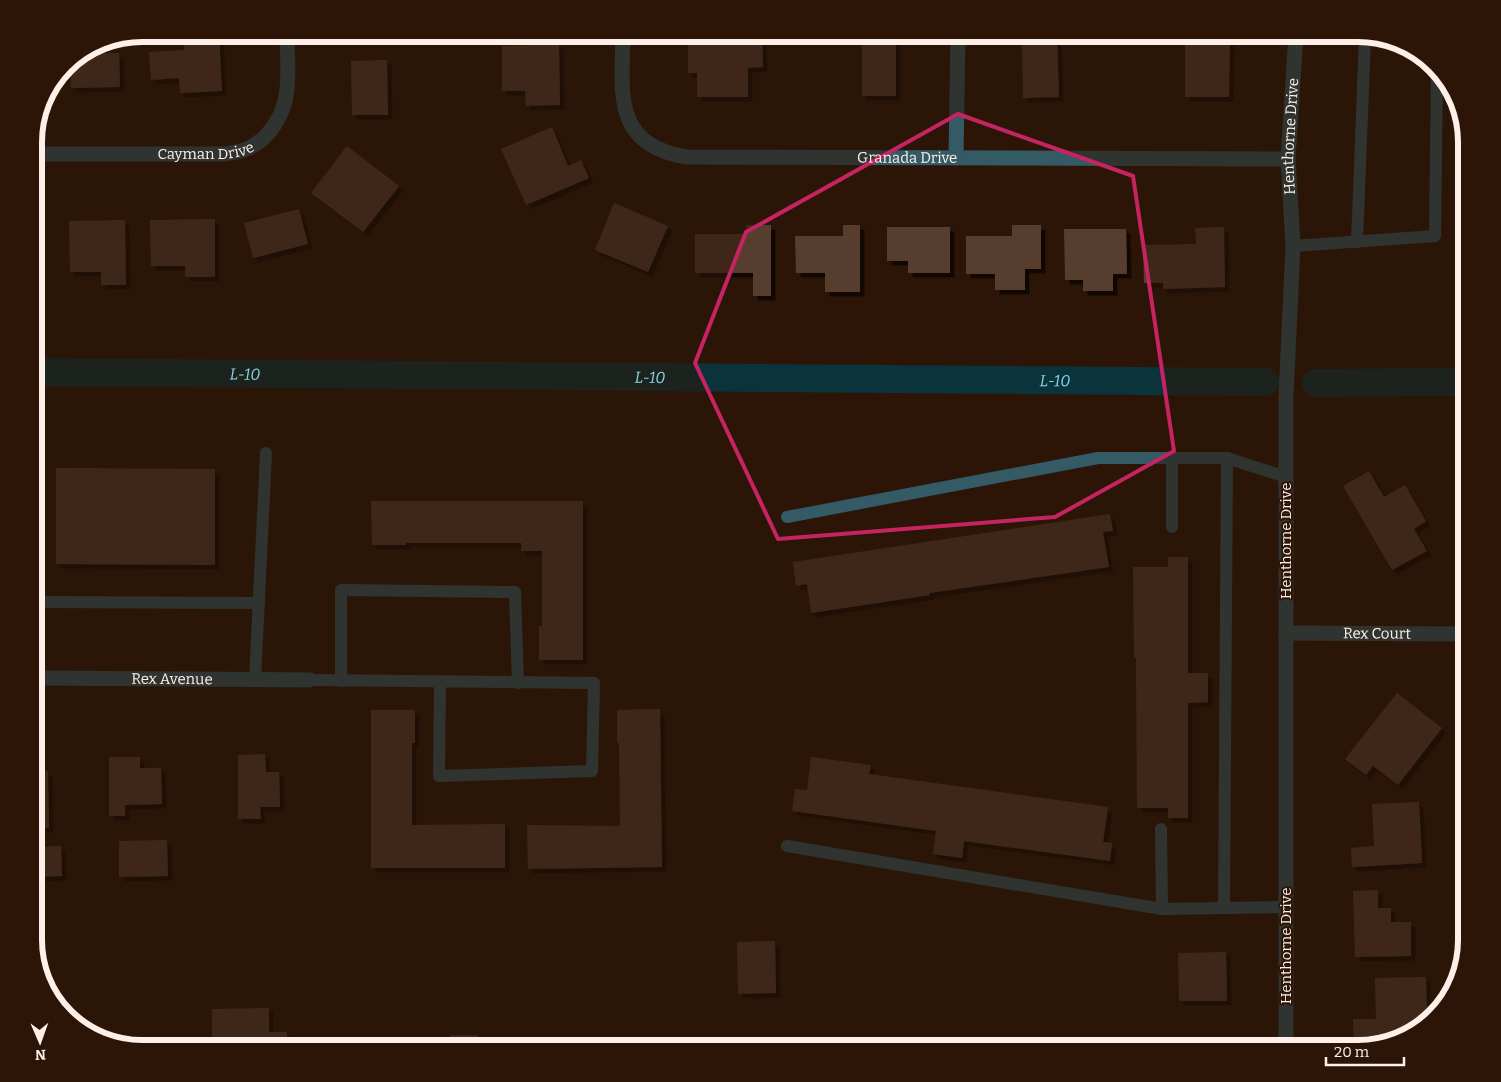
<svg xmlns="http://www.w3.org/2000/svg" width="1501" height="1082" font-family="Bitter,serif">
<style>
.lines{fill:none;stroke-linecap:round;stroke-linejoin:round}
.canal{stroke:#0a333b;stroke-width:28}
.building{fill:#573d2f;filter:url(#shadow)}
.lane{stroke:#335a65;stroke-width:12}
.street{stroke:#335a65;stroke-width:15}
.marked{fill:none;stroke:#c52362;stroke-width:4;stroke-linejoin:round}
.labels{text-anchor:middle;dominant-baseline:central;stroke-width:4;stroke-linejoin:round;paint-order:stroke}
.street-label{font-size:15px;fill:#fef0e9;stroke:#2c1507}
.water-label{font-size:16px;font-style:italic;fill:#8cd5e5;stroke:#2c1507}
.rim{fill:none;stroke:#fef0e9;stroke-width:6}
</style>
<defs>
<filter id="shadow"><feDropShadow dx="4.5" dy="4.5" stdDeviation="0" flood-color="#0009"/></filter>
</defs>
<rect width="100%" height="100%" fill="#2c1507"/>
<g class="lines">
<g class="canal">
<path id="s1" d="M34,372L1265,382"/>
<path d="M1316,383L1467,382"/>
</g>
</g>
<g class="building">
<path d="M219,34L222,91L180,93L179,78L151,80L149,52L184,50L183,36Z"/>
<rect x="350" y="34" width="71" height="2"/>
<path d="M1057,35L1059,97L1023,98L1022,36Z"/>
<path d="M688,36H762L763,67L748,68V97H697V73H688Z"/>
<path d="M1185,36L1230,37L1229,97H1185Z"/>
<rect x="862" y="40" width="34" height="56"/>
<path d="M559,44L560,105L526,106L525,91H502V46Z"/>
<path d="M119,53L120,87L71,88V73H61L70,61L81,54Z"/>
<path d="M387,60L388,115H352L351,61Z"/>
<path d="M552,127L568,166L581,160L589,178L526,205L501,149Z"/>
<path d="M347,146L399,186L363,232L311,193Z"/>
<path d="M614,203L668,226L648,272L595,250Z"/>
<path d="M299,209L308,244L253,258L244,223Z"/>
<rect x="34" y="218" width="6" height="26"/>
<path d="M215,219V277H185V266H151L150,220Z"/>
<path d="M125,220L126,285H101V272H70L69,221Z"/>
<path d="M746,225H771V296H753V273H695V234H746Z"/>
<path d="M843,225H860V292H825V273H796L795,236H843Z"/>
<path d="M1012,225H1041V269H1025V290H995V274H966V236H1012Z"/>
<path d="M887,227H950V273H908V261H887Z"/>
<path d="M1224,227L1225,287L1163,289V283H1144L1143,245L1196,244L1195,228Z"/>
<path d="M1064,229H1126L1127,274H1113V291H1083V280H1065Z"/>
<path d="M56,468L215,469V565L56,564Z"/>
<path d="M1369,471L1384,497L1405,485L1426,521L1414,529L1427,551L1392,570L1343,486Z"/>
<path d="M371,501H583V660H539V626H542V551H521V543H406V545H372Z"/>
<path d="M1458,504H1467V560H1459Z"/>
<path d="M1110,514L1113,531L1103,532L1109,567L929,593L930,595L811,613L807,584L796,586L793,562Z"/>
<path d="M1168,557H1188V673H1208V702L1188,703V818H1168V808H1137L1136,658H1134L1133,567H1168Z"/>
<path d="M1397,693L1442,728L1398,785L1373,766L1366,775L1345,759Z"/>
<path d="M660,709L662,867L528,869L527,825L620,826L619,743H617V710Z"/>
<path d="M371,710H415V743H412V825L505,824V868H371Z"/>
<path d="M265,754L266,772H279L280,807H260L261,819H238V755Z"/>
<path d="M109,757H140V768H161L162,804L125,805V816H109Z"/>
<path d="M811,757L871,765L869,774L1108,807L1103,842L1112,843L1110,861L964,841L962,858L933,854L936,831L792,811L795,789L807,790Z"/>
<path d="M34,771H48L49,828L34,829Z"/>
<path d="M1419,802L1422,863L1352,867L1351,848L1374,846L1372,804Z"/>
<path d="M167,840L168,876L119,877V841Z"/>
<path d="M61,846L62,876L35,877L34,847Z"/>
<path d="M1378,890V908H1391V922H1411V956L1355,957L1353,891Z"/>
<path d="M775,941L776,993L738,994L737,942Z"/>
<path d="M1226,952L1227,1001H1179L1178,953Z"/>
<path d="M1426,977L1427,1020L1407,1037L1385,1039V1042L1361,1048H1354L1353,1019H1376L1375,978Z"/>
<path d="M269,1008V1032H287V1048H212V1009Z"/>
<path d="M450,1035H478V1048H451Z"/>
<path d="M1099,1043V1048H1046V1044Z"/>
<rect x="355" y="1044" width="48" height="4"/>
</g>
<g class="lines">
<g class="lane">
<path d="M1357,242L1365,36"/>
<path d="M1293,246L1435,236L1437,70"/>
<path d="M1172,458V527"/>
<path d="M787,517L1098,458H1227"/>
<path d="M34,602L259,603"/>
<path d="M255,680L266,453"/>
<path d="M310,680L594,683L592,771L439,776L440,682"/>
<path d="M341,681V590L515,592L518,683"/>
<path d="M1161,829L1162,909"/>
<path d="M787,846L1162,909L1286,907"/>
<path d="M1224,907L1227,458L1286,477"/>
</g>
<g class="street">
<path id="s2" d="M623,34C622,93 612,145 687,157L1288,159"/>
<path id="s3" d="M34,154H225C231,153 238,152 244,150C269,141 285,114 287,89C289,71 287,52 287,34"/>
<path d="M956,158L958,34"/>
<path id="s4" d="M1286,633L1467,634"/>
<path id="s5" d="M34,678L310,680"/>
<path id="s6" d="M1286,1048V396L1293,246L1288,159L1296,34"/>
</g>
</g>
<path d="M0 0H1501V1082H0ZM958,114L1133,176L1174,451L1055,517L778,539L695,363L746,232Z" fill="#2c1507" fill-opacity=".55" fill-rule="evenodd"/>
<path class="marked" d="M958,114L1133,176L1174,451L1055,517L778,539L695,363L746,232Z"/>
<g class="labels">
<g class="street-label">
<text stroke="none"><textPath href="#s6" startOffset="912">Henthorne Drive</textPath></text>
<text stroke="none"><textPath href="#s3" startOffset="172">Cayman Drive</textPath></text>
<text stroke="none"><textPath href="#s2" startOffset="379">Granada Drive</textPath></text>
<text transform="translate(1286 541) rotate(-90)">Henthorne Drive</text>
<text stroke="none"><textPath href="#s4" startOffset="91">Rex Court</textPath></text>
<text stroke="none"><textPath href="#s5" startOffset="138">Rex Avenue</textPath></text>
<text transform="translate(1286 946) rotate(-90)">Henthorne Drive</text>
</g>
<g class="water-label">
<text stroke="none"><textPath href="#s1" startOffset="211">L-10</textPath></text>
<text stroke="none"><textPath href="#s1" startOffset="616">L-10</textPath></text>
<text stroke="none"><textPath href="#s1" startOffset="1021">L-10</textPath></text>
</g>
</g>
<path d="M0 0H1501V1082H0ZM142 42H1358A100 100 0 0 1 1458 142V940A100 100 0 0 1 1358 1040H142A100 100 0 0 1 42 940V142A100 100 0 0 1 142 42Z" fill="#2c1507" fill-rule="evenodd"/>
<path class="rim" d="M142 42H1358A100 100 0 0 1 1458 142V940A100 100 0 0 1 1358 1040H142A100 100 0 0 1 42 940V142A100 100 0 0 1 142 42Z"/>
<g transform="translate(40 1042) rotate(178)" stroke="#2c1507" stroke-width="4" paint-order="stroke">
<path d="M0-4L9 19L0 12L-9 19Z" fill="#fef0e9"/>
<text y="-8" font-size="14" font-weight="bold" text-anchor="middle" fill="#fef0e9">N</text>
</g>
<path d="M1326 1057v8h78v-8" fill="none" stroke="#fef0e9" stroke-width="2.5"/>
<text x="1334" y="1057" font-size="15" fill="#fef0e9" stroke="#2c1507" stroke-width="4" paint-order="stroke">20 m</text>
</svg>
